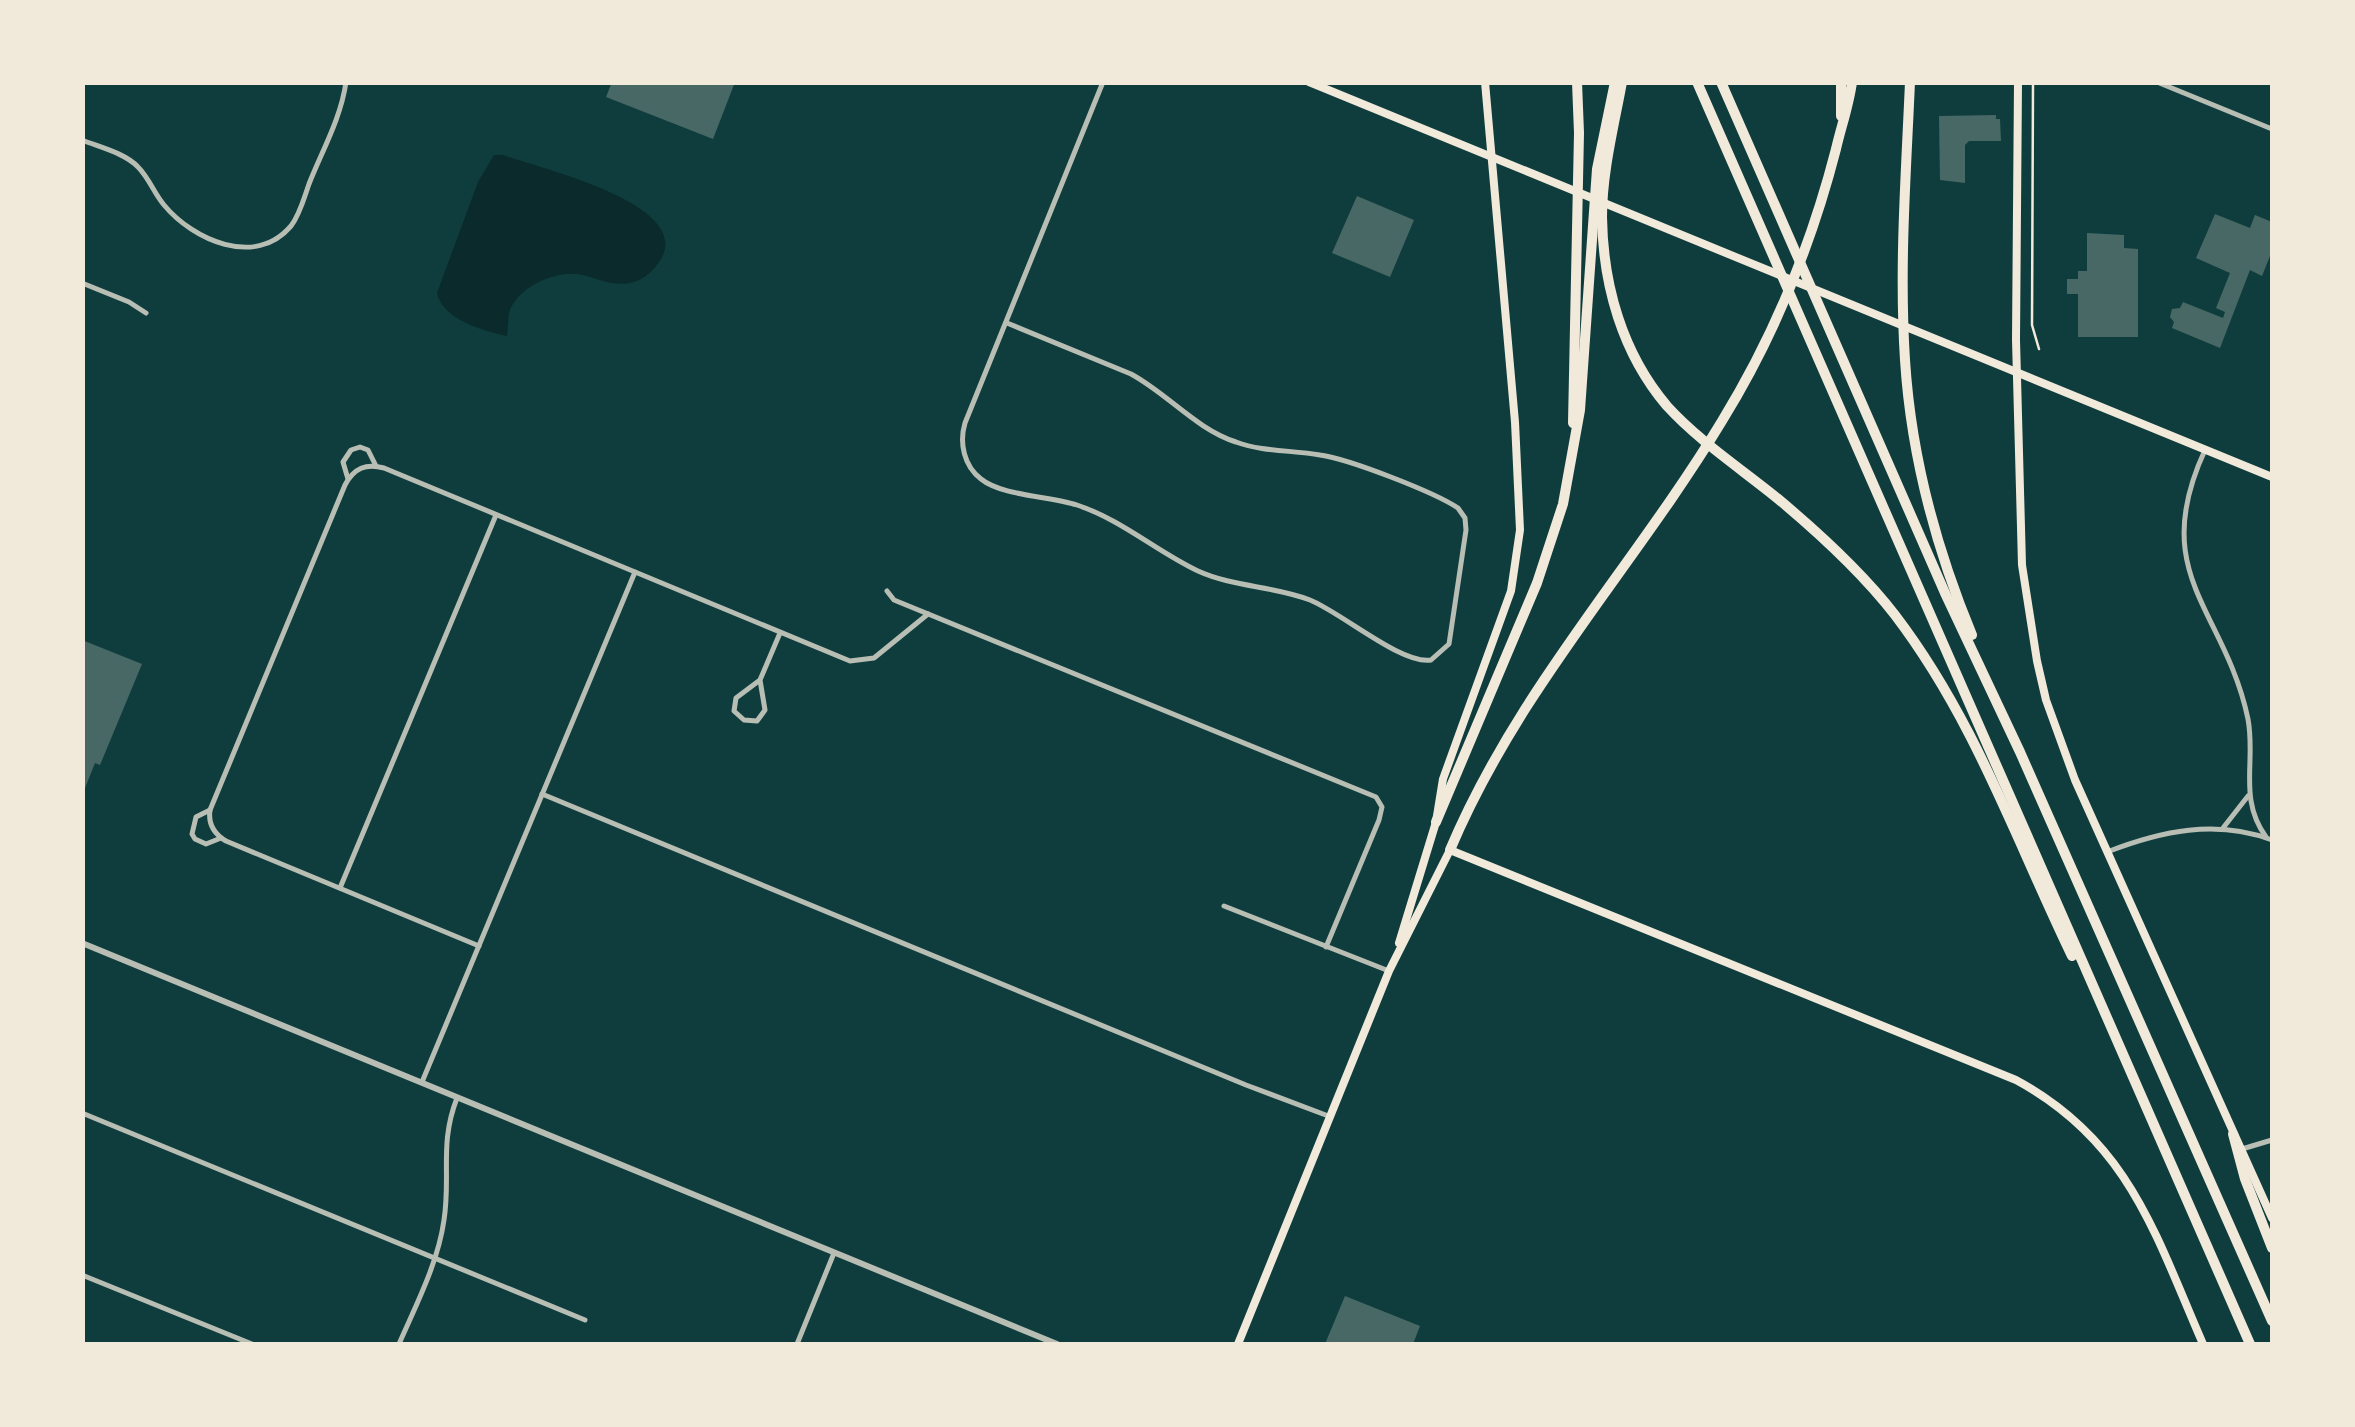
<svg xmlns="http://www.w3.org/2000/svg" width="2355" height="1427" font-family="Helvetica,sans-serif">
<style>
.water{fill:#0a2a2b}
.building{fill:#486865}
.lines{fill:none;stroke-linecap:round;stroke-linejoin:round}
.path{stroke:#f1e9da;stroke-width:2.5}
.minor{stroke:#b8beb3;stroke-width:5}
.tertiary{stroke:#b8beb3;stroke-width:6}
.secondary{stroke:#f1e9da;stroke-width:8}
.motorway{stroke:#f1e9da;stroke-width:10}
</style>
<rect width="100%" height="100%" fill="#0f3d3e"/>
<path class="water" d="M494,155H503C539,168 686,202 663,255C658,266 648,276 637,281C614,289 599,278 578,274C553,271 516,288 509,313C508,320 508,329 507,336C484,331 443,320 437,293L478,182Z"/>
<g class="building">
<path d="M612,82H735L713,139L606,97Z"/>
<path d="M1996,115V119H2000L2001,141H1969L1965,145V183L1940,180L1939,116Z"/>
<path d="M1357,196L1414,220L1390,277L1332,253Z"/>
<path d="M2215,214L2250,228L2255,215L2272,222V251L2262,276L2250,270L2220,348L2172,328L2174,322L2170,317L2172,309L2180,308L2183,302L2223,318L2225,312L2216,308L2230,273L2196,258Z"/>
<path d="M2087,233L2124,235V248L2138,249V337H2078V294H2067V279H2078V271H2087Z"/>
<path d="M82,640L142,664L100,765L95,763L83,793Z"/>
<path d="M1345,1296L1420,1326L1413,1344H1325Z"/>
</g>
<g class="lines">
<path class="path" d="M2033,82L2032,325L2039,349"/>
<g class="minor">
<path d="M2157,82L2272,129"/>
<path d="M82,140C99,147 125,153 138,167C149,178 154,193 164,205C193,240 255,268 291,226C300,214 304,198 309,184C322,151 341,118 346,82"/>
<path d="M82,283L129,302L146,313"/>
<path d="M1007,323L1131,374C1168,394 1196,429 1236,442C1263,452 1292,450 1320,455C1349,459 1434,492 1458,508L1465,518L1466,530L1449,644L1431,660C1402,665 1342,613 1310,600C1274,586 1233,587 1198,571C1156,551 1122,520 1077,505C1050,496 1002,496 981,479C964,466 959,443 965,423L1103,82"/>
<path d="M2205,450C2147,575 2225,609 2248,719C2256,762 2238,798 2266,837"/>
<path d="M348,479L343,462L351,450L360,447L368,450L376,466"/>
<path d="M887,591L894,600L1376,797L1382,807L1379,820L1326,947"/>
<path d="M760,680L765,710L757,721L744,720L734,711L736,698L760,680L780,633"/>
<path d="M542,794L1246,1085L1331,1117"/>
<path d="M210,810L196,817L192,834L195,839L206,844L221,838"/>
<path d="M2223,828L2248,796"/>
<path d="M2107,852C2161,831 2216,819 2272,840"/>
<path d="M340,888L496,515"/>
<path d="M1224,906L1389,971"/>
<path d="M479,946L226,841C214,834 208,824 210,810L345,485C354,468 366,463 384,468L850,661L874,658L928,614"/>
<path d="M422,1082L635,572"/>
<path d="M82,1113L585,1320"/>
<path d="M2242,1149L2272,1140"/>
<path d="M82,1275L252,1344"/>
<path d="M399,1344C416,1305 438,1263 444,1220C451,1175 439,1144 457,1098"/>
<path d="M797,1344L834,1253"/>
</g>
<path class="tertiary" d="M82,943L1057,1344"/>
<g class="secondary">
<path d="M1309,82L2272,477"/>
<path d="M2018,82L2016,340L2022,565L2037,661L2046,700L2075,780L2272,1218"/>
<path d="M1399,943L1436,822L1443,779L1511,591L1520,530L1515,422L1485,82"/>
<path d="M1238,1344L1389,971L1450,850L2016,1080C2129,1141 2155,1234 2203,1344"/>
</g>
<g class="motorway">
<path d="M1622,82C1614,126 1602,172 1602,217C1603,285 1622,353 1667,406C1699,441 1740,468 1777,498C1819,533 1861,571 1895,615C1975,720 2015,838 2072,956"/>
<path d="M1697,82L2250,1344"/>
<path d="M1721,82L1945,593L2020,752L2272,1321"/>
<path d="M1910,82C1906,175 1899,267 1905,360C1911,455 1936,548 1972,635"/>
<path d="M1841,116V82"/>
<path d="M1573,423L1579,133L1577,82"/>
<path d="M1436,822L1537,583L1563,504L1580,410L1597,169L1615,82"/>
<path d="M1450,850C1518,689 1633,568 1722,421C1775,335 1811,246 1836,149C1841,127 1849,105 1852,82"/>
<path d="M2233,1134L2245,1179L2272,1248"/>
</g>
</g>
<rect width="2355" height="1427" fill="none" stroke="#f1e9da" stroke-width="170"/>
</svg>
